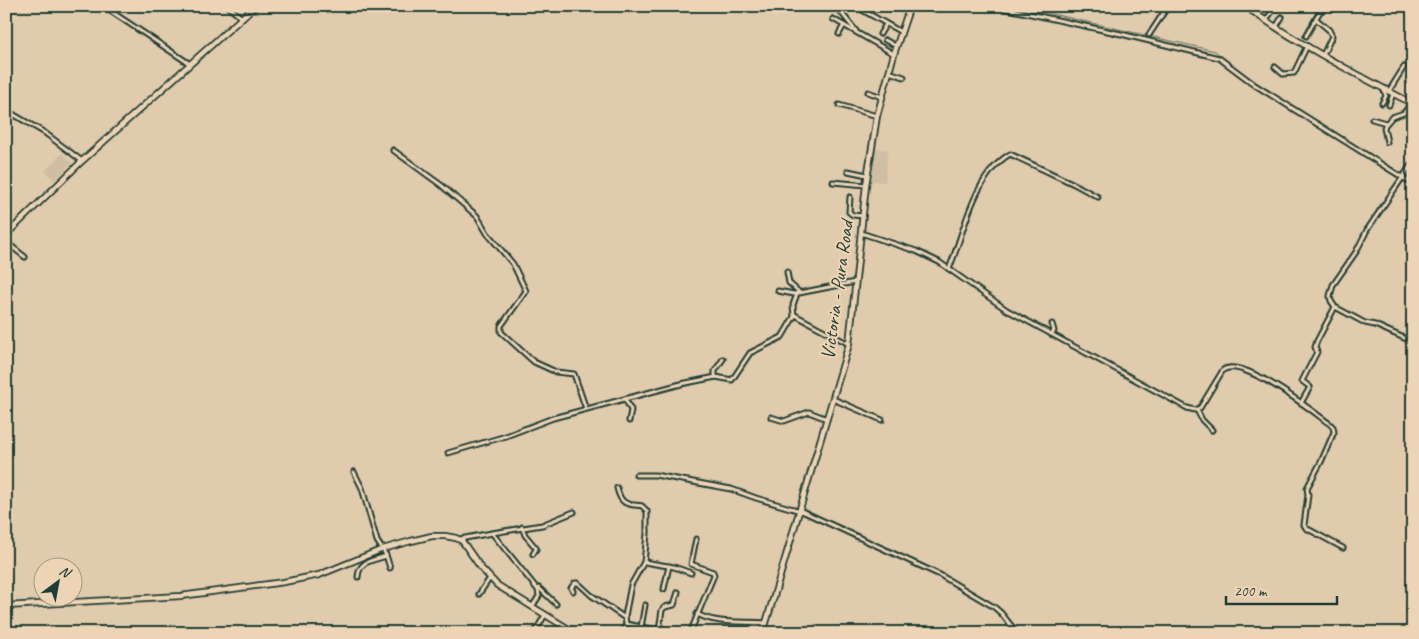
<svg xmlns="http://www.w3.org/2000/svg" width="1419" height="639" font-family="Caveat,sans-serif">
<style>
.built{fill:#d0bea2}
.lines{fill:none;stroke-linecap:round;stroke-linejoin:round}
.stream{stroke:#626e5d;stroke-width:1}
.street-casing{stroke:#1f3d34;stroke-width:7}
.secondary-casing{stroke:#1f3d34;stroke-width:8}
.street{stroke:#edd4b5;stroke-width:3}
.secondary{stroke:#edd4b5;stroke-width:4.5}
.labels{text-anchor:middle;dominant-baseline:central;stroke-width:4;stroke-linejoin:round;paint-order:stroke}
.street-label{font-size:20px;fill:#1f3d34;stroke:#edd4b5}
</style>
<rect width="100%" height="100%" fill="#e1cbad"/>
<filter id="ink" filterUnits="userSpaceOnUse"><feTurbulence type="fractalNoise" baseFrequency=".02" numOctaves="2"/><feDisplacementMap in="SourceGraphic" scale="10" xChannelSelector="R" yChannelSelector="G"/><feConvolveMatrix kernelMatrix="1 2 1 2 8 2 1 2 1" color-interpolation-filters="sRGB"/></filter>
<g filter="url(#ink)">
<g class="built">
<path d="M873,148L888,150L885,182L868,181Z"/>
<path d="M62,153L72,163L55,181L45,171Z"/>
</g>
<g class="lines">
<path class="stream" d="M1017,6L1215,51L1247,77L1413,181"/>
<defs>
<g id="street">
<path d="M103,6L190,64"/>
<path d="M227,6L242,18"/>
<path d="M836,6L856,31"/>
<path d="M855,6L901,32"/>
<path d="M994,6L1121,34L1219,58L1255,85L1413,184"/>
<path d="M1256,13L1259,6"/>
<path d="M833,19L894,54"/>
<path d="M1316,19L1329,30L1332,36L1323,55"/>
<path d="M1266,20L1276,6"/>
<path d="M1276,27L1282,17"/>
<path d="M839,34L844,25"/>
<path d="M880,34L886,24"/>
<path d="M1149,35L1168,6"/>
<path d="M1306,36L1319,13L1326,6"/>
<path d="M885,40L896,46"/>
<path d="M1275,67L1283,74L1294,73L1307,46"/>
<path d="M889,72L904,77"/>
<path d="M1389,91L1404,67"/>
<path d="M868,92L882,97"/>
<path d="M1382,103L1386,96L1383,88"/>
<path d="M839,105L877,116"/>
<path d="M1389,105L1393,94"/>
<path d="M6,110L45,133L82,161"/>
<path d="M1372,119L1386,123"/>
<path d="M1387,142L1384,128L1385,125L1392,117L1404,113L1411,103"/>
<path d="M393,150L441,185L477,216L487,233L513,264L526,291L501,326V332L534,362L556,372L574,374L586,409"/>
<path d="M1413,162L1367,230L1356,252L1333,285L1330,296L1331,301L1335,307L1365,323L1375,325L1413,342"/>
<path d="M848,171L867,175"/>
<path d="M833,182L866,185"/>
<path d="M850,197L849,212L853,215L863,216"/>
<path d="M861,233L916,251L939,262L1007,310L1187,408L1195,410L1200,408L1223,370C1243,356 1312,411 1330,424L1333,427L1334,432L1321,462L1307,488L1308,495L1304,525L1306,528L1343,548"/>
<path d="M6,242L25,257"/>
<path d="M949,269C964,233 973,176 1010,154L1074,184L1098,197"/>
<path d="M787,272L789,283L798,291L793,305L794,316"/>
<path d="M778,291L794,294L855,282"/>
<path d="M1051,334L1054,331L1052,324"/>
<path d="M715,377V371L723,359"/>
<path d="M625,399L631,410L629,421"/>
<path d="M833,399L882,420"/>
<path d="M1301,403L1310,387L1302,381L1317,352L1315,347L1317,341L1335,307"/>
<path d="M1197,410L1202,420L1212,430"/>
<path d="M771,417L784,421L809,412L827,419"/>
<path d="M448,453L506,436L553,418L681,384L716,377L732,380L750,353L782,337L795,315L849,344"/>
<path d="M354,472L362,488L377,541L386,555L390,568"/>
<path d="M636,475H655L731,489L756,498L804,512L940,575L994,607L1001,613L1017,633"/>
<path d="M617,488C621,506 628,504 642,506L647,511V534L644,562L631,585L625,616L626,624"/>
<path d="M522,527L525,535L536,548V549L533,554"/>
<path d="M492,533L542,525L574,512"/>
<path d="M460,539L492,533L538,590L539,596L532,607"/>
<path d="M644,562L674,567L691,573"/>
<path d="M358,577C359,560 373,561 386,556"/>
<path d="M539,588L556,604"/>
<path d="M664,589L669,566"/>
<path d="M573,591L571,588L575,583H578L591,595L625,618"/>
<path d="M479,594L490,578"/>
<path d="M697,614C718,625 743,621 766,623"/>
<path d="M641,627L645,605"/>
<path d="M659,630L662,610L665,607L674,605L678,592"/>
<path d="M526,633L535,632L545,615"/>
<path d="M559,633L564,626"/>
<path d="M622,633L626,624L672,633"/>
<path d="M690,633L714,575L713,572L691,564L696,539"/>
</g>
<g id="secondary">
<path d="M1245,6C1297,44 1356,74 1413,104"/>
<path d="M6,235L82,161L255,6"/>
<path d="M6,606L181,596L284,582L319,575L383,549L411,541L432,536H445L456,538L462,541L481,568L497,585L575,633"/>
<path d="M763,633L849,344L866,185L877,116L894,54L910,6"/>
</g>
</defs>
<use href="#street" class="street-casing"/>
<use href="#secondary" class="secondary-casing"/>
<use href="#street" class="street"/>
<use href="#secondary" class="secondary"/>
</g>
</g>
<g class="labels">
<g class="street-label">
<text transform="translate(837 290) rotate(-82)">Victoria - Pura Road</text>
</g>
</g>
<rect width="1419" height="639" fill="none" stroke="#edd4b5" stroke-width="25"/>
<rect x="12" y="12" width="1394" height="614" fill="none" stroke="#1f3d34" stroke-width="2" filter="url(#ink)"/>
<g transform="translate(58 582) rotate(32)"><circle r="24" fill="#edd4b5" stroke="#9b9881"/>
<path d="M0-4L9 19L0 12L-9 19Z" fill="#1f3d34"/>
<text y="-8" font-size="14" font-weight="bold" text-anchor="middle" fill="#1f3d34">N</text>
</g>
<path d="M1226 596v8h111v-8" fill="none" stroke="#1f3d34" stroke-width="2.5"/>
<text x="1234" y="596" font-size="15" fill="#1f3d34" stroke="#edd4b5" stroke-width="4" paint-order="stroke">200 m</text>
</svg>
